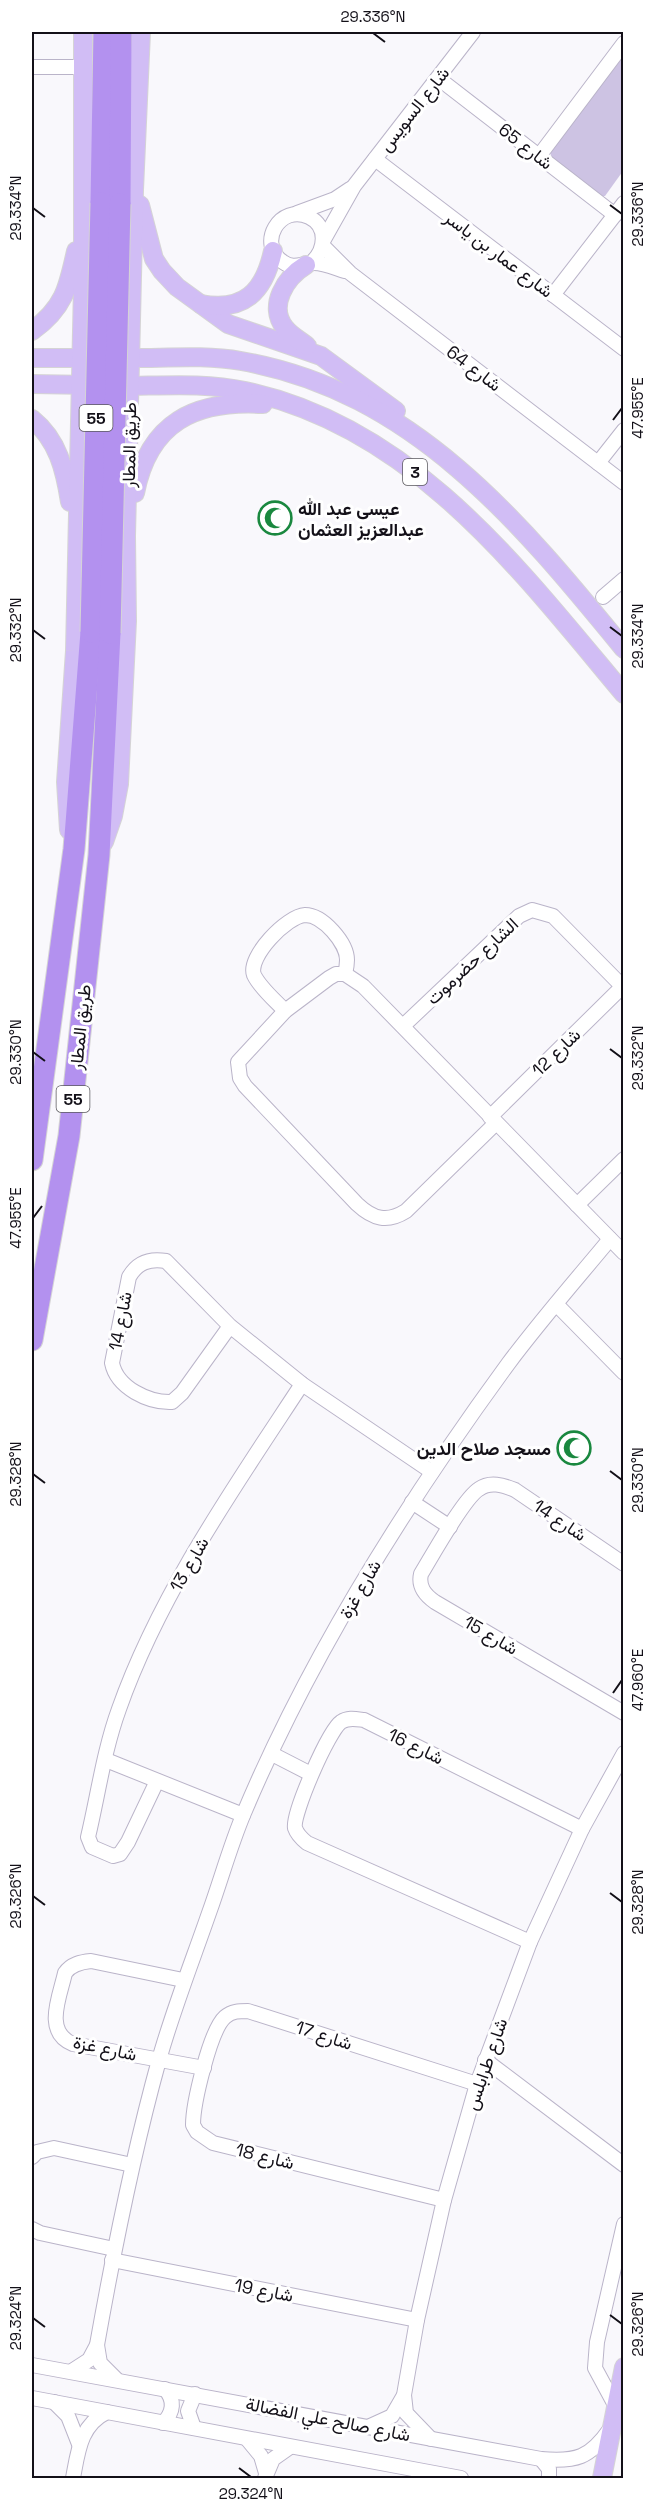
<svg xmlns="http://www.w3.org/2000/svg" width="655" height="2510" font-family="'Space Grotesk',Vazirmatn,sans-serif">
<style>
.green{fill:#cdc3e3}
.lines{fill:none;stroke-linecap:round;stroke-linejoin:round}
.minor-casing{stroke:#bab4c9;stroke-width:16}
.major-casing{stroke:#d5d4d5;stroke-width:20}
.highway-casing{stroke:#d5d4d5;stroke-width:23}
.minor{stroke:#fff;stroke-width:14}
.major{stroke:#d1bdf5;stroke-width:18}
.highway{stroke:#b391ef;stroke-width:21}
.highway-bridge-casing{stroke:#d5d4d5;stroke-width:23;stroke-linecap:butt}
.highway-bridge{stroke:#b391ef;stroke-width:21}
.ticks{fill:none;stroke:#131018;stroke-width:2}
.labels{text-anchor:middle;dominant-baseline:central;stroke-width:6;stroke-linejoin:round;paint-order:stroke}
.shield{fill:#fff;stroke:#5a585d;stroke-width:1.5}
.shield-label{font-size:16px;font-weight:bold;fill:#131018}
.street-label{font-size:18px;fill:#131018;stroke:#fff}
.poi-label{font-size:18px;font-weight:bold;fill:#131018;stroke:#fff;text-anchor:start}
.neatline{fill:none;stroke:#131018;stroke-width:2}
.ticks-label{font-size:15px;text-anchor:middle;fill:#131018}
</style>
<rect width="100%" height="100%" fill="#f9f8fc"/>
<path class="green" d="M623,57V171L605,196H593L551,163V150Z"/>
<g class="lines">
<defs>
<g id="minor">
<path d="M32,67H82"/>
<path d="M438,78L615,215"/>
<path d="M539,156L624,43"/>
<path d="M375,159L624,349"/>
<path d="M297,213L335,199L350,189"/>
<path d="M323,241L354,186L473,32"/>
<path d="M323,246L350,273L624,483"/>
<path d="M311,263C326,250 328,226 309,217C280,203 256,244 283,262C294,270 302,263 314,263C324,263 335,268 345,271"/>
<path d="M553,295L624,203"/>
<path d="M598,463L624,430"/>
<path d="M603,597L624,579"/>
<path d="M285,1011C276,1001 260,988 254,975C247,957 287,916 305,915C323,915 347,943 347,960C347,965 346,970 345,974"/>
<path d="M403,1026L519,916L532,910L553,916L624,988"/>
<path d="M490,1117L622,987"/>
<path d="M496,1123L406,1211C387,1223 373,1219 357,1204L245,1086L240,1078L238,1062L285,1011L329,978L336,974H345L363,986L624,1253"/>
<path d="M577,1205L624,1159"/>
<path d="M556,1304L624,1373"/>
<path d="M230,1326L182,1393L172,1402C149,1403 117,1388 112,1363L129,1277C137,1263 149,1258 166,1261L230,1326L302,1384L432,1472"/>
<path d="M412,1502L450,1527"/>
<path d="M624,1564L515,1490C503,1485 490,1481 479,1489C464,1498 432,1556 421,1574C418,1587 425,1595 435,1602L624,1713"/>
<path d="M272,1754L311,1774"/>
<path d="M106,1760L243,1815"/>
<path d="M157,1781L128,1842L120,1854L113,1856L92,1847L88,1837C98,1795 104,1750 119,1709C160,1593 235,1486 302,1384"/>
<path d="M530,1942L307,1843C302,1839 297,1834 295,1828C292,1814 329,1730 341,1722C348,1717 356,1719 364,1720L582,1829"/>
<path d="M183,1980L91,1961C81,1962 71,1964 65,1973C60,1996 43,2032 73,2044L204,2068"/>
<path d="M485,2060L624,2165"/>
<path d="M32,2157L37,2152L54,2148L132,2165"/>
<path d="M444,2200L213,2143L197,2132L193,2125C193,2104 210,2030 225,2017C232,2011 239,2011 248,2011L477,2084"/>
<path d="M32,2229L40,2233L114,2249"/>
<path d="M112,2260L417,2320"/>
<path d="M97,2345L100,2363L116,2379"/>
<path d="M32,2365L541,2459C576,2462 590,2458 610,2429"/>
<path d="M72,2371L89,2360L97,2345C114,2249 133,2154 159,2060C173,2010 192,1962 209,1913C221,1880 230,1846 244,1813C310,1656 407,1502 508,1364C540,1321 576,1280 610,1239"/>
<path d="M32,2398L461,2478"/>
<path d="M54,2402L68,2416L79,2444"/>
<path d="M615,2405L595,2368L597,2342L624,2224"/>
<path d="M163,2423C174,2412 175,2400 165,2389"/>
<path d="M370,2426L392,2416L403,2397"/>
<path d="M194,2428L188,2411L195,2394"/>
<path d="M247,2439L261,2456L266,2473"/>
<path d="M431,2439L406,2413L404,2395L417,2320L444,2200L477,2084L530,1942L582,1829L624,1753"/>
<path d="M541,2459L549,2469V2478"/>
<path d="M73,2478C78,2452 80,2425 107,2412"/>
<path d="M265,2478L273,2459L290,2447"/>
</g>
<g id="major">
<path d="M140,205L154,259L162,271L177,287L228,324L321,356L396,411"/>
<path d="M306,265C286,277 267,306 285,328C291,336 300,340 307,346"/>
<path d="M201,304C244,312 264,292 273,251"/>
<path d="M32,331C64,308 68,288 76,251"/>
<path d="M32,358H91"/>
<path d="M119,358C159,359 201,354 241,361C413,391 520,522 624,649"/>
<path d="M32,384L91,385"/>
<path d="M119,386C161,386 203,382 245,391C414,427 520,570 624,694"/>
<path d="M32,419C58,440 65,470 70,502"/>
<path d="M135,493C149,422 195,400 263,404"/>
<path d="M69,830L66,782L75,651L83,286V32"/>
<path d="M104,842L113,816L119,784L127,621L126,536L134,190L141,32"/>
<path d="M602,2478L624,2367"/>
</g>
<g id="highway">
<path d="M101,203L104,32"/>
<path d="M120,204L121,32"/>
<path d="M32,1160L74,849L91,632"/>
<path d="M32,1340L69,1136L99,855L110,633"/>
</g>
</defs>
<use href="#minor" class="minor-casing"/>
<use href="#major" class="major-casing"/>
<use href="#highway" class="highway-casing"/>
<use href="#minor" class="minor"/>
<use href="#major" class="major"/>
<use href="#highway" class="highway"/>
<defs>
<g id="highway-bridge">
<path d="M91,632L101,203"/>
<path d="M110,633L120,204"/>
</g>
</defs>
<use href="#highway-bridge" class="highway-bridge-casing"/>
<use href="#highway-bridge" class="highway-bridge"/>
</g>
<path class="ticks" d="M373,33L385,42M610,205L622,214M33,208L45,217M613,420L622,408M610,627L622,636M33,630L45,639M610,1049L622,1058M33,1052L45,1061M33,1218L42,1206M610,1471L622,1480M33,1474L45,1483M613,1693L622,1680M610,1893L622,1902M33,1896L45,1905M610,2315L622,2324M33,2318L45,2327M239,2468L251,2477"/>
<defs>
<symbol id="mosque-ring" viewBox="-11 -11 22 22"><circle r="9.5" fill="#fff" stroke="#1a883f" stroke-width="1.5"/><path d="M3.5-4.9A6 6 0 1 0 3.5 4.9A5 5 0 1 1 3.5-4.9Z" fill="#1a883f"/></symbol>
</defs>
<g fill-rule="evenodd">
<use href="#mosque-ring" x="256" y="499" width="38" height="38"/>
<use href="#mosque-ring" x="555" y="1429" width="38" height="38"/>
</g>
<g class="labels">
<g class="shield">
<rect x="79.5" y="405" width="33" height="26" rx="4.5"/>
<rect x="403" y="459" width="24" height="26" rx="4.5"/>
<rect x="56.5" y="1086" width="33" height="26" rx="4.5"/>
</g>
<g class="shield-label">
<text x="96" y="418">55</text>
<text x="415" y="472">3</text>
<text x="73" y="1099">55</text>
</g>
<g class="street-label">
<text transform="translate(414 109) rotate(-52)">شارع السويس</text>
<text transform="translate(526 146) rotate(38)">شارع 65</text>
<text transform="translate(499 254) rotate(37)">شارع عمار بن ياسر</text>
<text transform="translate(474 368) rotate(37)">شارع 64</text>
<text transform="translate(129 445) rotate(-89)">طريق المطار</text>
<text transform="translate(472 961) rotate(-43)">الشارع حضرموت</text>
<text transform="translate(80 1027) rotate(-84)">طريق المطار</text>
<text transform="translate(556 1052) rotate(-44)">شارع 12</text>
<text transform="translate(120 1321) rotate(-79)">شارع 14</text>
<text transform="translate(560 1520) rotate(34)">شارع 14</text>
<text transform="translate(189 1564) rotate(-60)">شارع 13</text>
<text transform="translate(360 1589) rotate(-60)">شارع غزة</text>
<text transform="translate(491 1635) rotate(30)">شارع 15</text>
<text transform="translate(416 1746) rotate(26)">شارع 16</text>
<text transform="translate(324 2035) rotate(18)">شارع 17</text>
<text transform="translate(105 2048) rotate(12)">شارع غزة</text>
<text transform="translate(486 2064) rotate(-71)">شارع طرابلس</text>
<text transform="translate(265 2156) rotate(14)">شارع 18</text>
<text transform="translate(264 2290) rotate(11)">شارع 19</text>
<text transform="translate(328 2419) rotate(11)">شارع صالح علي الفضالة</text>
</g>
<g class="poi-label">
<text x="298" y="508">عيسى عبد الله<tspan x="298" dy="21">عبدالعزيز العثمان</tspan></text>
<text x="551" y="1448" text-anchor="end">مسجد صلاح الدين</text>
</g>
</g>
<rect width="655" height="2510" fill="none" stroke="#ffffff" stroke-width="66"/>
<rect x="33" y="33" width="589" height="2444" class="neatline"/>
<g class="ticks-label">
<text x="373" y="22">29.336°N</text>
<text transform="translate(16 208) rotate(-90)" y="5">29.334°N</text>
<text transform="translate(638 214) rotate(-90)" y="5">29.336°N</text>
<text transform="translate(638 408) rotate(-90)" y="5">47.955°E</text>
<text transform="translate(16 630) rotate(-90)" y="5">29.332°N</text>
<text transform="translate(638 636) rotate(-90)" y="5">29.334°N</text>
<text transform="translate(16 1052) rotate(-90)" y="5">29.330°N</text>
<text transform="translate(638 1058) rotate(-90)" y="5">29.332°N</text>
<text transform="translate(16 1218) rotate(-90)" y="5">47.955°E</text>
<text transform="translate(16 1474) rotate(-90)" y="5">29.328°N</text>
<text transform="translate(638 1480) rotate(-90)" y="5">29.330°N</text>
<text transform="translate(638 1680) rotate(-90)" y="5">47.960°E</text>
<text transform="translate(16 1896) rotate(-90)" y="5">29.326°N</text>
<text transform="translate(638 1902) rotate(-90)" y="5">29.328°N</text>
<text transform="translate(16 2318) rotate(-90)" y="5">29.324°N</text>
<text transform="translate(638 2324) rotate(-90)" y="5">29.326°N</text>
<text x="251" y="2499">29.324°N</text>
</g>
</svg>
